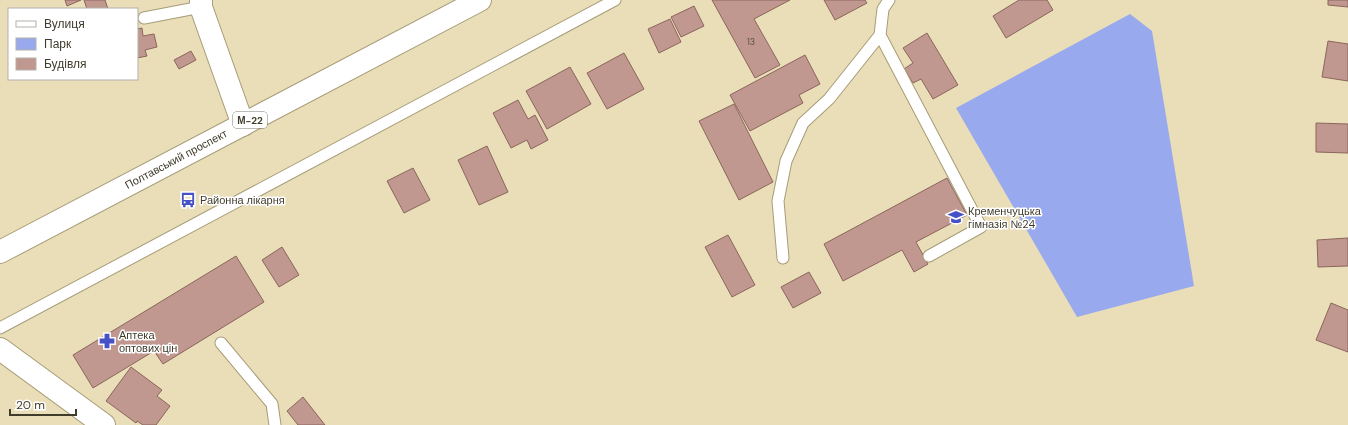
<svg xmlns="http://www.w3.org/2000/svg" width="1348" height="425" font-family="'DM Sans',sans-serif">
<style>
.green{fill:#99a9ee}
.building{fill:#c1988f;stroke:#8b655c}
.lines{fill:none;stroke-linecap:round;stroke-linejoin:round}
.lane-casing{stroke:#a79c78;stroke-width:13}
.street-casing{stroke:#a79c78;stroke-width:24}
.highway-casing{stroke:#a79c78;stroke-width:24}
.lane{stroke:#fff;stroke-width:11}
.street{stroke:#fff;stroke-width:22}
.highway{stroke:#fff;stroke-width:22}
.labels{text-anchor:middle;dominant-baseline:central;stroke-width:3;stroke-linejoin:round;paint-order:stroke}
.number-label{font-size:9px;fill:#605345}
.shield{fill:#fff;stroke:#79766b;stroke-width:1}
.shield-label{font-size:10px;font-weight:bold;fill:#403c2c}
.street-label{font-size:11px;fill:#403c2c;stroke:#fff}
.poi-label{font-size:11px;fill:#403c2c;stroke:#fff;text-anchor:start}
</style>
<rect width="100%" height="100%" fill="#e9deb8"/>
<path class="green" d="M1130,14L1152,31L1194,286L1077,317L956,108Z"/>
<g class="building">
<path d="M65,0H81L67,6Z"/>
<path d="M84,0H105L108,9H87Z"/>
<path d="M712,0H790L754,19L780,65L755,78Z"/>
<path d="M824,0H865L867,3L835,20Z"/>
<path d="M1019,0H1047L1053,10L1006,38L993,16Z"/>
<path d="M1328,0H1348V7L1328,5Z"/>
<path d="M694,6L704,26L681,37L671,17Z"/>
<path d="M670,19L681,42L659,53L648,29Z"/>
<path d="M142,28L143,36L154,34L157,47L145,50L147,56L137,58V29Z"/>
<path d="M927,33L958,85L933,99L921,79L913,83L904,69L913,63L903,48Z"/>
<path d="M1328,41L1348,44V81L1322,77Z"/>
<path d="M191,51L196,60L179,69L174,60Z"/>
<path d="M624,53L644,89L607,109L587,73Z"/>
<path d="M805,55L820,84L799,95L803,103L750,131L730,95Z"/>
<path d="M570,67L591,104L547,129L526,91Z"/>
<path d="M518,100L528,119L535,115L548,140L531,149L527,140L511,148L493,113Z"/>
<path d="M734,104L773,182L739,200L699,121Z"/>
<path d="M1316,123L1348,124V153L1316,152Z"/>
<path d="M487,146L508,192L479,205L458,160Z"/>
<path d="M413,168L430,200L404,213L387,181Z"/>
<path d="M947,178L967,215L916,242L928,264L914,272L902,250L843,281L824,244Z"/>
<path d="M728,235L755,285L732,297L705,247Z"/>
<path d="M1348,238V266L1318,267L1317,240Z"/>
<path d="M282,247L299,275L279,287L262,260Z"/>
<path d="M236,256L264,302L163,364L154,351L93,388L73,355Z"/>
<path d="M809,272L821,293L793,308L781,287Z"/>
<path d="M1331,303L1348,310V352L1316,340Z"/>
<path d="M131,367L162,390L157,396L170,406L156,425H143L137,421L136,423L106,401Z"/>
<path d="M303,397L325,425H298L287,411Z"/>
</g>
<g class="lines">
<defs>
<g id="lane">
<path d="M889,0L883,9L880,35L981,227L929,256"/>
<path d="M144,18L201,7"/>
<path d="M783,258L778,201L786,161L803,123L829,99L880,35"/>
<path d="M0,328L615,0"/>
<path d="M221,343L272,404L275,425"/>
</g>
<g id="street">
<path d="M201,0V7L243,125"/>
<path d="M0,349L104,425"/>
</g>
<path id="highway" d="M0,252L480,0"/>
</defs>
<use href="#lane" class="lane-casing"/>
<use href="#street" class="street-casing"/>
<use href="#highway" class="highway-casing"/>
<use href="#lane" class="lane"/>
<use href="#street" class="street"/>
<use href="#highway" class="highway"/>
</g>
<defs>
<symbol id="bus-bare" viewBox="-9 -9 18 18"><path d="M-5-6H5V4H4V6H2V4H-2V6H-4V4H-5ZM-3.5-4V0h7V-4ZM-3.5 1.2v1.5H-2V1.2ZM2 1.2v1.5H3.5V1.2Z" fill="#4651c6" stroke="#fff" stroke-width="2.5" paint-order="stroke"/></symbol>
<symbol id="school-bare" viewBox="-9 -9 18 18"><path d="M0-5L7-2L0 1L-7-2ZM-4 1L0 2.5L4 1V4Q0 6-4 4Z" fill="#4651c6" stroke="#fff" stroke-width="2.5" paint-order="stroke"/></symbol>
<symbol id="pharmacy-bare" viewBox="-9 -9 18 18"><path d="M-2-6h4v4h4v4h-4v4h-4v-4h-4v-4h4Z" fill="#4651c6" stroke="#fff" stroke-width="2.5" paint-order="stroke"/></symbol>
</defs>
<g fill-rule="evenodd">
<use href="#bus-bare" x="177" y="189" width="22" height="22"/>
<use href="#school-bare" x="945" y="206" width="22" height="22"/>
<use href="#pharmacy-bare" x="96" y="330" width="22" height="22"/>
</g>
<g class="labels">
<g class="number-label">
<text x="751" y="42">13</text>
</g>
<rect class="shield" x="233" y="112" width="34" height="16" rx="3"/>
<g class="shield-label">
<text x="250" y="120">М-22</text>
</g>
<g class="street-label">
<text transform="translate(176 159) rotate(-28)">Полтавський проспект</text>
</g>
<g class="poi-label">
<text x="200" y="200">Районна лікарня</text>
<text x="968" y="211">Кременчуцька<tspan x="968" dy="13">гімназія №24</tspan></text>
<text x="119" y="335">Аптека<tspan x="119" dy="13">оптових цін</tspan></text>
</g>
</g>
<rect x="8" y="8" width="130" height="72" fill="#ffffff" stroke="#b3b1ab"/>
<rect x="16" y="21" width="20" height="6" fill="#ffffff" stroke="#b3b1ab"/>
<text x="44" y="28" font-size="12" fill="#403c2c">Вулиця</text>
<rect x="16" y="38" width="20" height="12" fill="#99a9ee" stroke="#b3b1ab"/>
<text x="44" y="48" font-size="12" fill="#403c2c">Парк</text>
<rect x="16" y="58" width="20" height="12" fill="#c1988f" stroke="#b3b1ab"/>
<text x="44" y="68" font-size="12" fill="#403c2c">Будівля</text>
<path d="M10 409v6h66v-6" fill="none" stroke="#403c2c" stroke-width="2"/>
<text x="16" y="409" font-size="12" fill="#403c2c" stroke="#ffffff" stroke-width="3" paint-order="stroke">20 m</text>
</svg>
